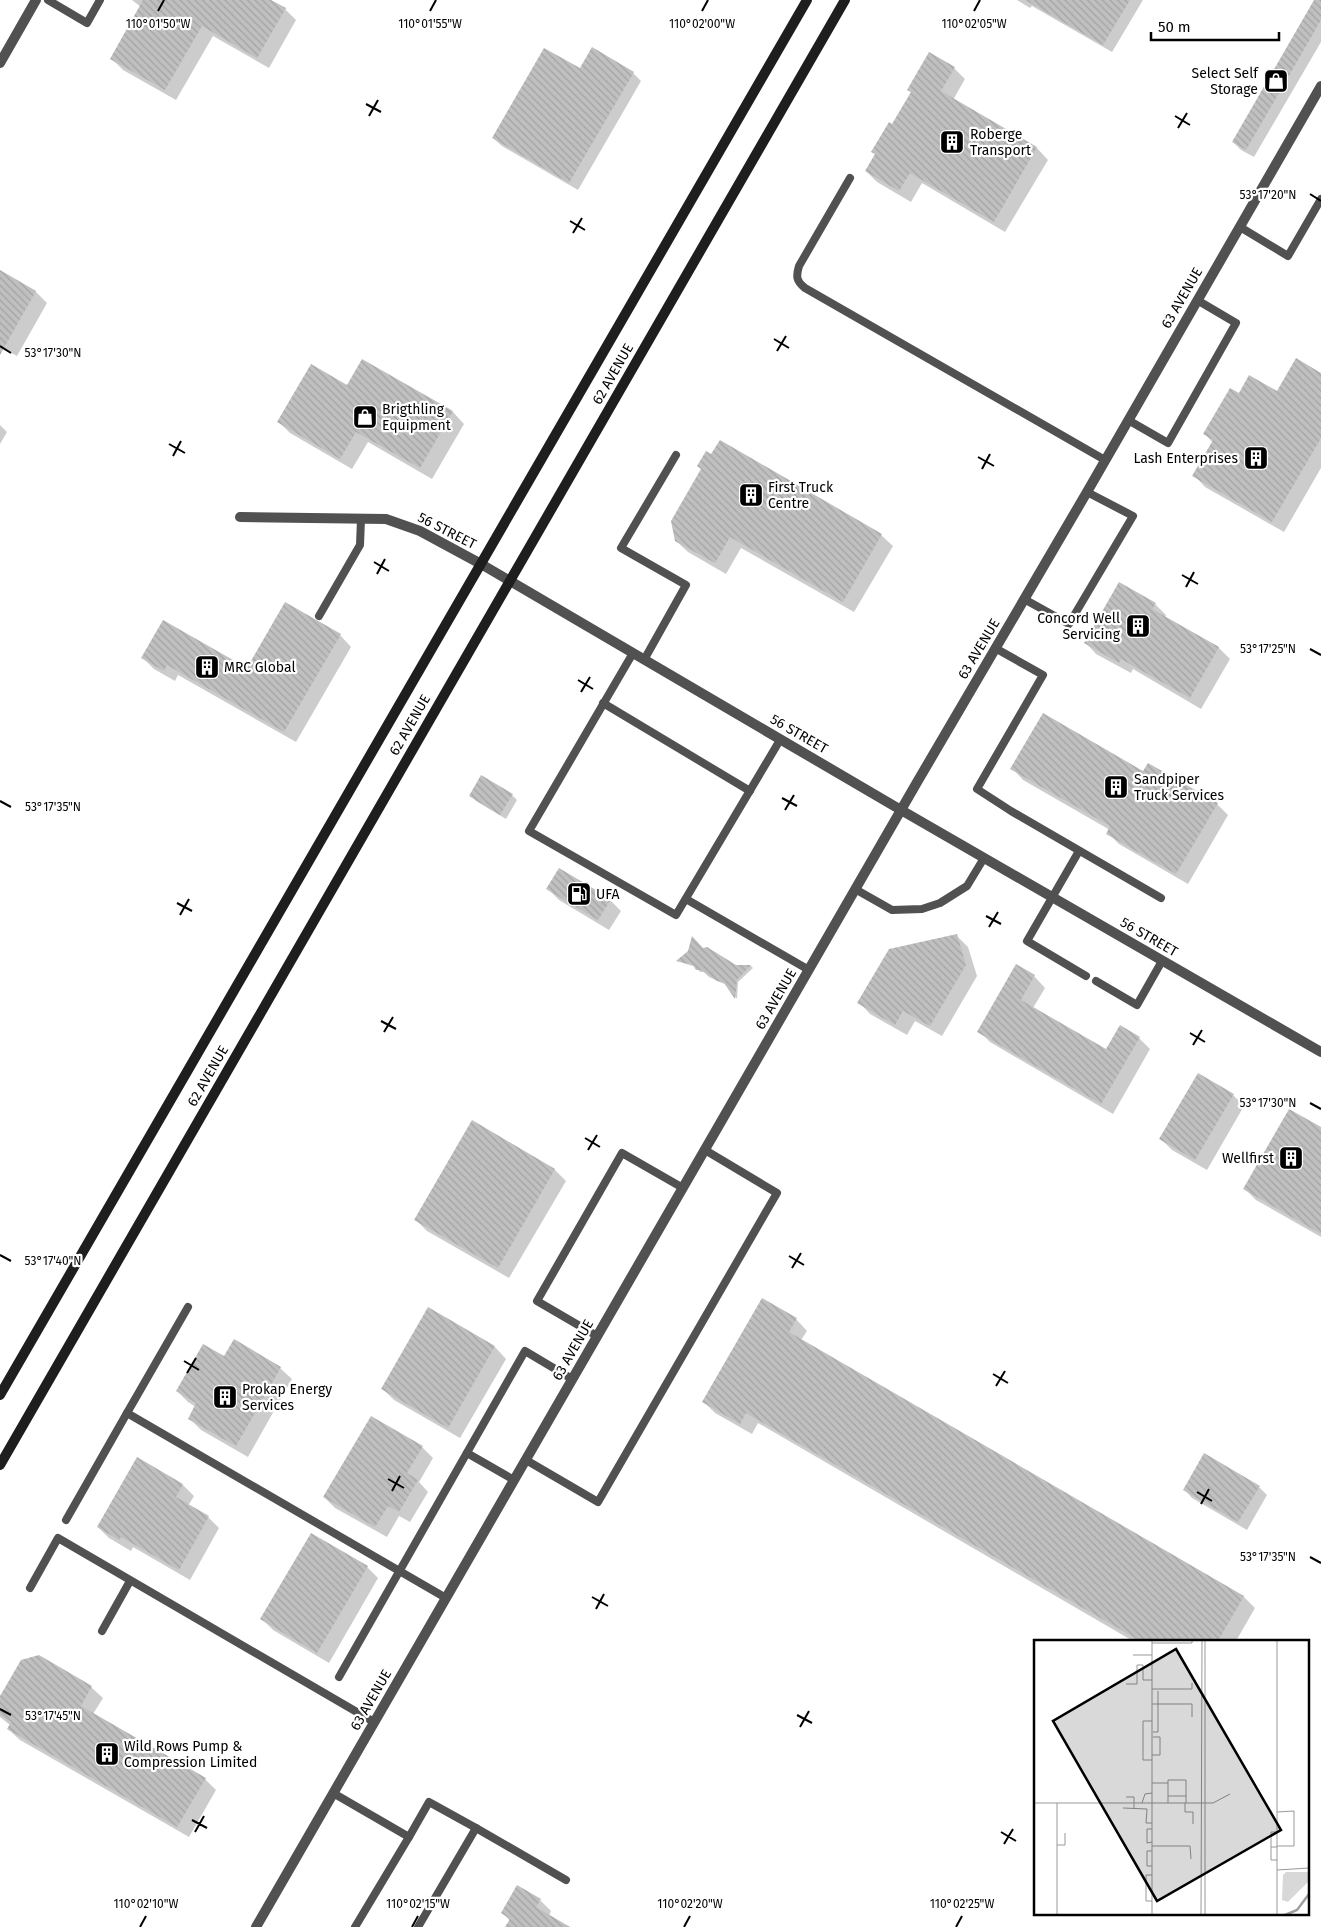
<svg xmlns="http://www.w3.org/2000/svg" width="1321" height="1927" font-family="'Fira Sans',sans-serif">
<style>
.shadow{fill:#0003}
.building{fill:url(#building-back-hatch)}
.lines{fill:none;stroke-linecap:round;stroke-linejoin:round}
.service{stroke:#515151;stroke-width:8}
.minor{stroke:#515151;stroke-width:10}
.secondary{stroke:#1e1e1e;stroke-width:10}
.ticks{fill:none;stroke:#000;stroke-width:2}
.labels{text-anchor:middle;dominant-baseline:central;stroke-width:4.5;stroke-linejoin:round;paint-order:stroke}
.poi-label{font-size:14px;fill:#000;stroke:#fff;text-anchor:start}
.street-label{font-size:14px;fill:#000;stroke:#fff}
.inset-river{fill:none;stroke:#9f9f9f;stroke-width:2.5}
.inset-road{fill:none;stroke:#999;stroke-width:1}
.view{fill:#000;fill-opacity:0.15;stroke:#000;stroke-width:2.5}
.inset-edge{fill:none;stroke:#000;stroke-width:2.5}
.ticks-label{font-size:12px;text-anchor:middle;fill:#000;stroke:#fff;stroke-width:4.5;stroke-linejoin:round;paint-order:stroke}
</style>
<defs>
<pattern id="building-back-hatch" width="6" height="6" patternUnits="userSpaceOnUse" patternTransform="scale(1.25)"><rect width="6" height="6" fill="#c0c0c0"/><path d="M-1 5l2 2M0 0l6 6M5-1l2 2" fill="none" stroke="#a3a3a3"/></pattern>
</defs>
<rect width="100%" height="100%" fill="#fff"/>
<g class="shadow">
<path d="M132,0H269L285,9L296,20L269,68L213,36L176,100L123,70L111,58L141,7Z"/>
<path d="M1017,0H1143L1112,52L1032,6L1030,8Z"/>
<path d="M1315,0H1321V42L1254,157L1241,150L1233,142Z"/>
<path d="M929,54L954,68L965,79L953,100L1037,148L1048,160L1005,232L922,183L911,202L877,182L866,171L912,93L908,90Z"/>
<path d="M633,73L641,81L578,190L502,146L493,138Z"/>
<path d="M0,272L36,292L47,303L17,356L0,347Z"/>
<path d="M363,361L453,412L464,424L432,479L368,442L352,469L290,433L279,422L348,387Z"/>
<path d="M1321,374V468L1284,532L1205,487L1194,475L1213,443L1205,434L1239,394L1278,393Z"/>
<path d="M0,425L7,432L0,444Z"/>
<path d="M702,469L881,535L893,546L854,612L741,548L726,574L688,552L676,541Z"/>
<path d="M1155,604L1166,615L1165,617L1219,648L1230,659L1201,709L1133,669L1131,673L1096,654L1085,642Z"/>
<path d="M340,635L351,647L296,742L178,675L175,681L154,669L143,658L248,670Z"/>
<path d="M1012,768L1144,773L1217,804L1228,815L1188,884L1119,844L1108,833L1110,830L1023,780Z"/>
<path d="M512,795L517,800L506,819L476,801L471,796Z"/>
<path d="M548,889L610,900L621,911L609,930L559,900Z"/>
<path d="M957,936L968,947L977,976L942,1036L915,1021L907,1035L870,1014L859,1002Z"/>
<path d="M703,949L735,966H751L753,968L738,982L737,999L727,985L709,977L704,972H700L696,967L677,961Z"/>
<path d="M1016,966L1034,976L1045,988L1033,1008L1106,1050L1139,1038L1150,1049L1113,1114L990,1042L979,1031Z"/>
<path d="M1233,1095L1244,1106L1207,1170L1172,1150L1161,1139Z"/>
<path d="M472,1122L555,1170L566,1181L509,1278L427,1231L416,1220Z"/>
<path d="M1321,1129V1237L1256,1200L1245,1189Z"/>
<path d="M428,1309L495,1347L506,1359L460,1438L394,1400L383,1389Z"/>
<path d="M796,1319L807,1331L801,1340L1244,1597L1255,1608L1236,1641H1133L758,1423L752,1434L715,1413L704,1402Z"/>
<path d="M225,1358L280,1368L292,1379L248,1457L201,1430L189,1418L196,1407L188,1402L177,1391Z"/>
<path d="M422,1447L433,1458L419,1482L428,1492L410,1522L399,1516L387,1537L335,1508L324,1497Z"/>
<path d="M137,1459L183,1485L194,1496L188,1506L208,1517L219,1528L190,1580L133,1547L131,1551L109,1538L98,1527Z"/>
<path d="M1259,1487L1267,1495L1247,1530L1192,1498L1184,1489Z"/>
<path d="M367,1567L378,1578L329,1663L273,1630L262,1619Z"/>
<path d="M91,1687L103,1698L93,1714L205,1779L216,1790L189,1837L20,1740L8,1729L10,1725L0,1717V1699Z"/>
<path d="M540,1900L551,1911L549,1916L567,1927H506L510,1921L503,1913Z"/>
</g>
<g class="building">
<path d="M143,0H271L286,8L257,58L202,26L165,90L110,59Z"/>
<path d="M1025,0H1130L1103,45Z"/>
<path d="M1314,0H1321V20L1246,150L1232,142Z"/>
<path d="M592,47L634,72L569,183L492,138L544,48L580,68Z"/>
<path d="M929,52L955,67L941,91L1037,147L994,222L910,173L899,191L865,171L875,154L871,152L889,122L892,124L911,92L907,90Z"/>
<path d="M0,270L36,291L0,355Z"/>
<path d="M1296,358L1321,373V438L1272,522L1192,476L1213,440L1203,434L1230,388L1239,393L1249,375L1277,391Z"/>
<path d="M362,359L453,411L420,468L356,432L340,459L277,422L311,364L347,385Z"/>
<path d="M720,440L882,534L843,602L730,537L715,563L675,541L671,521L701,469L697,466L706,451L711,454Z"/>
<path d="M1119,582L1156,603L1152,609L1219,647L1190,698L1121,659L1119,663L1084,643Z"/>
<path d="M285,602L341,634L284,732L167,665L164,671L141,658L163,620L247,668Z"/>
<path d="M1043,713L1143,771L1148,763L1218,803L1176,874L1106,834L1110,826L1010,769Z"/>
<path d="M481,775L513,794L500,815L469,796Z"/>
<path d="M559,868L611,899L598,920L546,889Z"/>
<path d="M957,934L966,965L930,1026L903,1011L895,1025L857,1003L889,949Z"/>
<path d="M692,936L703,948L707,947L736,965H751L737,980L735,999L724,983L717,981L701,970H696L693,965L676,961L688,951Z"/>
<path d="M1016,964L1035,975L1021,1000L1106,1049L1120,1025L1140,1037L1101,1104L977,1032Z"/>
<path d="M1198,1073L1234,1094L1195,1160L1159,1139Z"/>
<path d="M1289,1109L1321,1127V1234L1243,1189Z"/>
<path d="M472,1120L555,1169L498,1268L414,1220Z"/>
<path d="M762,1298L797,1318L789,1332L1244,1596L1218,1641H1140L746,1413L740,1424L702,1402Z"/>
<path d="M428,1307L495,1346L448,1428L381,1389Z"/>
<path d="M234,1339L281,1367L236,1446L188,1419L196,1403L176,1391L203,1344L224,1356Z"/>
<path d="M371,1416L423,1446L407,1473L418,1480L399,1512L388,1506L375,1527L323,1497Z"/>
<path d="M1204,1453L1260,1486L1238,1522L1183,1490Z"/>
<path d="M137,1457L183,1484L176,1497L209,1516L179,1570L121,1537L119,1540L97,1527Z"/>
<path d="M311,1533L368,1566L317,1653L260,1619Z"/>
<path d="M39,1655L92,1686L81,1706L206,1778L177,1827L7,1729L11,1722L0,1715V1696L21,1660Z"/>
<path d="M517,1885L541,1899L536,1907L570,1927H505L510,1919L501,1913Z"/>
</g>
<g class="lines">
<g class="service">
<path d="M48,0L87,23L100,0"/>
<path d="M850,178L799,266C796,276 796,281 805,288L1105,460"/>
<path d="M1240,227L1288,256L1321,199"/>
<path d="M1128,420L1168,443L1236,323L1197,300"/>
<path d="M1024,599L1069,624L1133,516L1087,492"/>
<path d="M319,616L360,545L361,519"/>
<path d="M995,648L1043,675L977,789L1011,811L1161,898"/>
<path d="M633,653L529,831L676,915L780,740"/>
<path d="M644,660L686,585L621,548L676,455"/>
<path d="M603,703L750,791"/>
<path d="M1079,851L1027,941L1086,976"/>
<path d="M855,889L892,910L922,909L940,903L967,886L984,858"/>
<path d="M686,899L809,970"/>
<path d="M1096,981L1137,1005L1162,961"/>
<path d="M188,1307L127,1413L446,1598"/>
<path d="M597,1336L537,1301L622,1153L683,1188"/>
<path d="M467,1453L514,1480"/>
<path d="M526,1460L598,1502L763,1217L777,1193L705,1150"/>
<path d="M66,1520L127,1413"/>
<path d="M30,1588L58,1538L374,1722"/>
<path d="M102,1631L130,1581"/>
<path d="M339,1677L525,1351L572,1379"/>
<path d="M333,1793L409,1837L355,1927"/>
<path d="M409,1837L429,1802L476,1828"/>
<path d="M418,1927L476,1828L566,1880"/>
</g>
<g class="minor">
<path d="M0,63L36,0"/>
<path d="M240,517L386,519L420,531L481,564L901,810L1321,1052"/>
<path d="M256,1927L916,784L1087,492L1321,86"/>
</g>
<g class="secondary">
<path d="M0,1395L807,0"/>
<path d="M0,1465L845,0"/>
</g>
</g>
<path class="ticks" d="M158,11L164,0M430,11L436,0M702,11L708,0M974,11L980,0M366,104L381,112M369,116L378,100M1175,116L1190,125M1178,128L1187,113M1310,194L1321,201M570,221L585,230M573,233L582,218M774,339L789,348M0,346L11,353M777,351L786,336M169,444L185,453M173,456L181,441M978,457L994,466M982,469L990,454M374,562L389,571M377,574L385,559M1182,575L1198,584M1186,587L1194,572M1310,649L1321,655M578,680L593,689M581,692L590,677M782,798L797,806M0,801L11,807M785,810L794,795M177,903L192,911M180,915L189,899M986,916L1001,924M989,927L998,912M381,1021L396,1029M384,1032L393,1017M1190,1033L1205,1042M1193,1045L1202,1030M1310,1103L1321,1109M585,1138L600,1147M588,1150L597,1135M0,1255L11,1261M789,1256L804,1265M792,1268L801,1253M184,1361L199,1370M187,1373L196,1358M993,1374L1008,1383M996,1386L1005,1371M388,1479L404,1488M392,1491L400,1476M1197,1492L1212,1501M1201,1504L1209,1489M1310,1557L1321,1563M592,1597L608,1606M596,1609L604,1594M0,1709L11,1715M797,1715L812,1723M800,1727L809,1711M192,1820L207,1828M195,1832L204,1816M1001,1832L1016,1841M1004,1844L1013,1829M140,1927L146,1916M412,1927L418,1916M684,1927L690,1916M956,1927L962,1916"/>
<defs>
<symbol id="shop-square" viewBox="-11 -11 22 22"><rect x="-9" y="-9" width="18" height="18" rx="4" fill="#000" stroke="#fff"/><path d="M-5-2.5h2.3a2.7 3.5 0 0 1 5.4 0H5L5.5 6h-11ZM-1.5-2.5h3a1.5 2.3 0 0 0-3 0Z" fill="#fff"/></symbol>
<symbol id="building-square" viewBox="-11 -11 22 22"><rect x="-9" y="-9" width="18" height="18" rx="4" fill="#000" stroke="#fff"/><path d="M-4-6H4V6H1V3H-1V6H-4ZM-2.5-4.3h1.7v1.8h-1.7ZM.8-4.3h1.7v1.8H.8ZM-2.5-1h1.7V.8h-1.7ZM.8-1h1.7V.8H.8Z" fill="#fff"/></symbol>
<symbol id="fuel-square" viewBox="-11 -11 22 22"><rect x="-9" y="-9" width="18" height="18" rx="4" fill="#000" stroke="#fff"/><path d="M-5.5-6h7V0h2V4h1.3V-2.5L3-4.5l.8-.8L6-3V5H2.5V1h-1V6h-7ZM-4.2-4.7v3.2H.2V-4.7Z" fill="#fff"/></symbol>
</defs>
<g fill-rule="evenodd">
<use href="#shop-square" x="1262" y="67" width="28" height="28"/>
<use href="#building-square" x="938" y="128" width="28" height="28"/>
<use href="#shop-square" x="351" y="403" width="28" height="28"/>
<use href="#building-square" x="1242" y="444" width="28" height="28"/>
<use href="#building-square" x="737" y="481" width="28" height="28"/>
<use href="#building-square" x="1124" y="612" width="28" height="28"/>
<use href="#building-square" x="193" y="653" width="28" height="28"/>
<use href="#building-square" x="1102" y="773" width="28" height="28"/>
<use href="#fuel-square" x="565" y="880" width="28" height="28"/>
<use href="#building-square" x="1277" y="1144" width="28" height="28"/>
<use href="#building-square" x="211" y="1383" width="28" height="28"/>
<use href="#building-square" x="93" y="1740" width="28" height="28"/>
</g>
<g class="labels">
<g class="poi-label">
<text x="1258" y="73" text-anchor="end">Select Self<tspan x="1258" dy="16">Storage</tspan></text>
<text x="970" y="134">Roberge<tspan x="970" dy="16">Transport</tspan></text>
<text x="382" y="409">Brigthling<tspan x="382" dy="16">Equipment</tspan></text>
<text x="1238" y="458" text-anchor="end">Lash Enterprises</text>
<text x="768" y="487">First Truck<tspan x="768" dy="16">Centre</tspan></text>
<text x="1120" y="618" text-anchor="end">Concord Well<tspan x="1120" dy="16">Servicing</tspan></text>
<text x="224" y="667">MRC Global</text>
<text x="1134" y="779">Sandpiper<tspan x="1134" dy="16">Truck Services</tspan></text>
<text x="596" y="894">UFA</text>
<text x="1274" y="1158" text-anchor="end">Wellfirst</text>
<text x="242" y="1389">Prokap Energy<tspan x="242" dy="16">Services</tspan></text>
<text x="124" y="1746">Wild Rows Pump &amp;<tspan x="124" dy="16">Compression Limited</tspan></text>
</g>
<g class="street-label">
<text transform="translate(1182 298) rotate(-60)">63 AVENUE</text>
<text transform="translate(613 374) rotate(-60)">62 AVENUE</text>
<text transform="translate(447 531) rotate(27)">56 STREET</text>
<text transform="translate(979 649) rotate(-59)">63 AVENUE</text>
<text transform="translate(410 725) rotate(-60)">62 AVENUE</text>
<text transform="translate(799 734) rotate(30)">56 STREET</text>
<text transform="translate(1149 937) rotate(30)">56 STREET</text>
<text transform="translate(776 999) rotate(-60)">63 AVENUE</text>
<text transform="translate(208 1076) rotate(-60)">62 AVENUE</text>
<text transform="translate(573 1350) rotate(-60)">63 AVENUE</text>
<text transform="translate(371 1700) rotate(-60)">63 AVENUE</text>
</g>
</g>
<g transform="translate(1034 1640)">
<rect width="275" height="275" fill="#fff"/>
<path d="M252,232H275V241L254,262L248,260L249,235Z" fill="#d8d8d8"/>
<path class="inset-river" d="M251,275L263,270L275,254"/>
<path class="inset-road" d="M118,3H158V0M99,15H118M92,44H103V25H109V40H118M118,49H158V43M118,64H158V77M119,92H124V51M118,115H126V97H119M118,120H109V81H118M118,143H134M134,156H152M92,157H100V168M0,163H179L196,154M108,163L111,154L118,153M134,163V140H152V163M151,163V172H159V184M89,168L113,169L112,183H118M118,202L113,203V189H118M23,205H31V193M118,206H156L157,219M243,206H260V171L243,172M237,207V192H243M118,211H113V226H118M243,220H237V207H243M243,230L275,228M118,235H112V261H118M23,275V163M118,275V0M167,275L168,0M171,275V0M243,275V0"/>
<path class="view" d="M142,9L247,190L123,261L19,81Z"/>
<rect width="275" height="275" class="inset-edge"/>
</g>
<g class="ticks-label">
<text x="158" y="28">110°01'50"W</text>
<text x="430" y="28">110°01'55"W</text>
<text x="702" y="28">110°02'00"W</text>
<text x="974" y="28">110°02'05"W</text>
<text x="1268" y="199">53°17'20"N</text>
<text x="53" y="357">53°17'30"N</text>
<text x="1268" y="653">53°17'25"N</text>
<text x="53" y="811">53°17'35"N</text>
<text x="1268" y="1107">53°17'30"N</text>
<text x="53" y="1265">53°17'40"N</text>
<text x="1268" y="1561">53°17'35"N</text>
<text x="53" y="1720">53°17'45"N</text>
<text x="146" y="1908">110°02'10"W</text>
<text x="418" y="1908">110°02'15"W</text>
<text x="690" y="1908">110°02'20"W</text>
<text x="962" y="1908">110°02'25"W</text>
</g>
<path d="M1151 32v8h128v-8" fill="none" stroke="#000000" stroke-width="2.5"/>
<text x="1158" y="32" font-size="15" fill="#000000" stroke="#ffffff" stroke-width="4" paint-order="stroke">50 m</text>
</svg>
